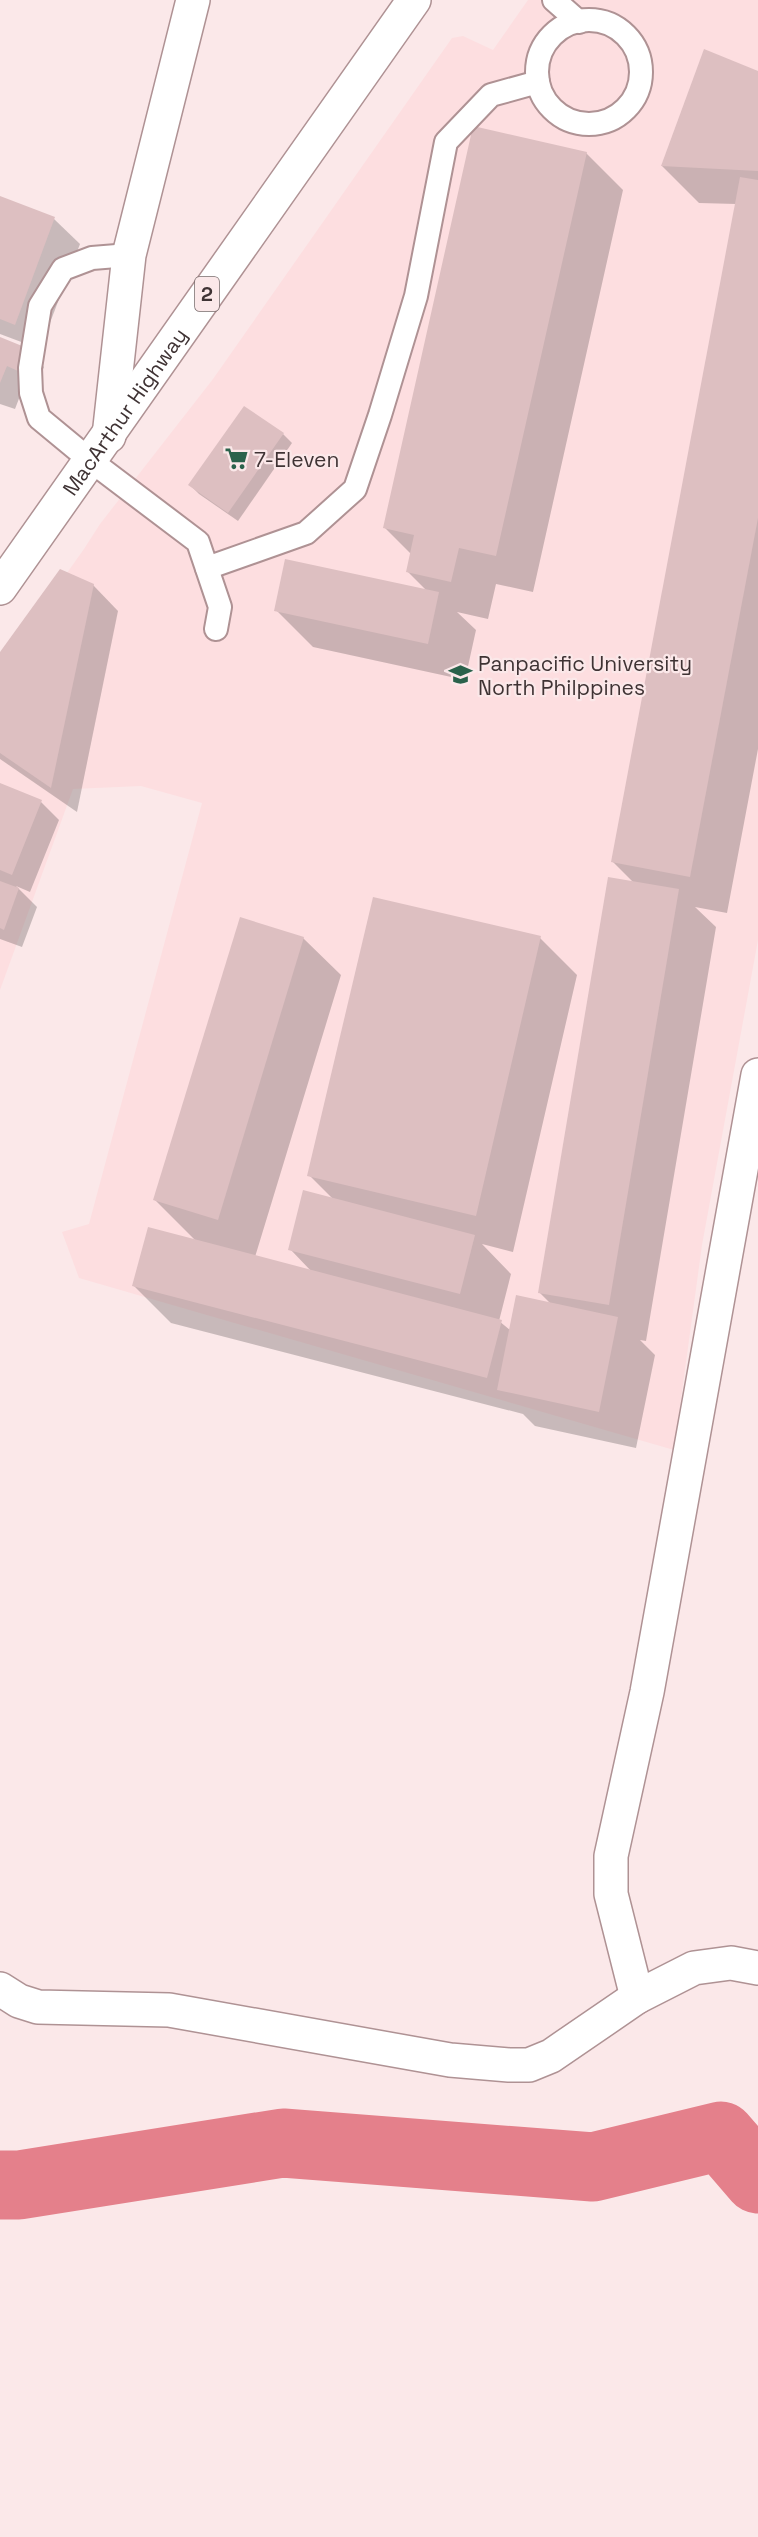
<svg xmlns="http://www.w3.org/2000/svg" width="758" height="2537" font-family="'Space Grotesk',sans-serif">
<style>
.built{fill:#fddee0}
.shadow{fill:#0003}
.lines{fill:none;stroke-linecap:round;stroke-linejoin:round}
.river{stroke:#e4808b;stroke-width:69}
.building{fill:#ddbfc1}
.lane-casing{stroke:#af9294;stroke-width:26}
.street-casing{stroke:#af9294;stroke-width:36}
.primary-casing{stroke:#af9294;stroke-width:36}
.lane{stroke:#fff;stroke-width:22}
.street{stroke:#fff;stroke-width:33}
.primary{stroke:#fff;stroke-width:33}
.labels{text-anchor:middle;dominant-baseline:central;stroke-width:4.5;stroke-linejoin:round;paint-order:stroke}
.shield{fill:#fbe8e9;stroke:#77696a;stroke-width:1.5}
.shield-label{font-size:20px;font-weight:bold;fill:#3f3334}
.street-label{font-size:21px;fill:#3f3334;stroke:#fbe8e9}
.poi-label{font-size:21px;fill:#3f3334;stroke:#fbe8e9;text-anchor:start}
</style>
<rect width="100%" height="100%" fill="#fbe8e9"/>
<path class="built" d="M528,0H758V940L702,1245L674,1450L79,1278L62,1232L89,1224L202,803L141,786L73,789L0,990V667L84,549L100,524L213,379L452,38L463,36L493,50Z"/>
<g class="shadow">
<path d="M758,73V749L727,913L695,907L716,927L646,1341L640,1340L655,1355L636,1448L535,1426L523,1414L171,1323L134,1286L196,1241L155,1200L303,938L341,975L255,1257L312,1272L290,1249L334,1200L309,1175L540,938L577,975L513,1252L482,1244L511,1274L499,1321L510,1330L551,1304L539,1292L634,883L612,861L736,204L699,203L662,166Z"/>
<path d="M586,153L623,190L533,592L496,584L488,619L457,612L476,630L465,680L313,647L276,610L427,591L408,572L411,554L385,528Z"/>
<path d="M0,198L54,219L80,244L40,349L0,334Z"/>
<path d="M0,339L26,349L44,367L36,388L25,383L15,409L0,404Z"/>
<path d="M283,434L292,443L238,521L199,494L190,485Z"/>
<path d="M93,585L118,611L77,812L0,759V654Z"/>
<path d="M0,785L41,802L59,820L30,892L16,886L37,907L22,947L0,939Z"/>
</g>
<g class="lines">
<path class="river" d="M0,2185H19L283,2143L593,2167L721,2136L758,2179"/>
</g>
<g class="building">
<path d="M704,49L758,71V171L661,166Z"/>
<path d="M473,126L587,152L496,556L459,548L451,582L406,572L414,535L383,528Z"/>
<path d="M740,177L758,180V518L690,877L611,862Z"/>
<path d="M0,196L55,217L15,325L0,319Z"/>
<path d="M0,337L27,348L18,371L7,366L0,383Z"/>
<path d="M244,406L284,433L228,513L188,485Z"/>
<path d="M285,559L439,592L428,644L274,611Z"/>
<path d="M60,569L94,584L51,788L0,753V652Z"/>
<path d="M0,783L42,800L12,875L0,870Z"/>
<path d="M608,877L679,889L609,1305L538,1293Z"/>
<path d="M0,881L19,888L4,930L0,928Z"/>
<path d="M373,897L541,936L476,1216L307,1176Z"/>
<path d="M240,917L304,937L218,1220L153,1200Z"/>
<path d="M303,1190L475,1235L460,1294L288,1250Z"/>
<path d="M148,1227L502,1320L487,1378L132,1286Z"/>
<path d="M516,1295L618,1317L599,1412L497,1390Z"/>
</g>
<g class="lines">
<defs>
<g id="lane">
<path d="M554,0L579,22"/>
<circle cx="589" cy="72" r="52"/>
<path d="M129,255L92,258L63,269L40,306L30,368L31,393L39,418L91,461L198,542L220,607L216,629"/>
<path d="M207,568L306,533L355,489L380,415L416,296L446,142L491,95L538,82"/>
</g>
<g id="street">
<path d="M109,436L129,255L193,0"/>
<path d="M0,1989L19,2001L38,2007L169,2010L450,2060L509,2065H529L551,2056L637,1997L694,1968L731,1963L758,1968"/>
<path d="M637,1997L611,1894V1856L647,1692L758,1075"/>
</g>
<g id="primary">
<path id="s1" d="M0,588L414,0"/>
</g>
</defs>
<use href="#lane" class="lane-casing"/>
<use href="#street" class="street-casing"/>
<use href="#primary" class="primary-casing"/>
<use href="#lane" class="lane"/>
<use href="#street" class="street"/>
<use href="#primary" class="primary"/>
</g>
<defs>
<symbol id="supermarket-bare" viewBox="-9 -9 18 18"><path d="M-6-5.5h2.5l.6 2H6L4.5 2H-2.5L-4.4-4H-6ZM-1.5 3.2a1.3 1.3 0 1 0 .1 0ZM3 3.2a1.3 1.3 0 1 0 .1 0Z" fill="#2a624b" stroke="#fbe8e9" stroke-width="2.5" paint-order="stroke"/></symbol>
<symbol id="university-bare" viewBox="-9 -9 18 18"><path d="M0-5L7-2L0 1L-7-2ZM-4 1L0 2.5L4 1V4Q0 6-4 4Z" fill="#2a624b" stroke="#fbe8e9" stroke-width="2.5" paint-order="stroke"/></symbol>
</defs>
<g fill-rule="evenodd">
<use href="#supermarket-bare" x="220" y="442" width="33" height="33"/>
<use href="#university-bare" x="444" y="658" width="33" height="33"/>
</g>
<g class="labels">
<rect class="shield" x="195" y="277" width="24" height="34" rx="4.5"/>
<g class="shield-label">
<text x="207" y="294">2</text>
</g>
<g class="street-label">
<text stroke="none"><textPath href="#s1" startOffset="216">MacArthur Highway</textPath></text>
</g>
<g class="poi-label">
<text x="254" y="459">7-Eleven</text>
<text x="478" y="663">Panpacific University<tspan x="478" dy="24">North Philppines</tspan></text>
</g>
</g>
</svg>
